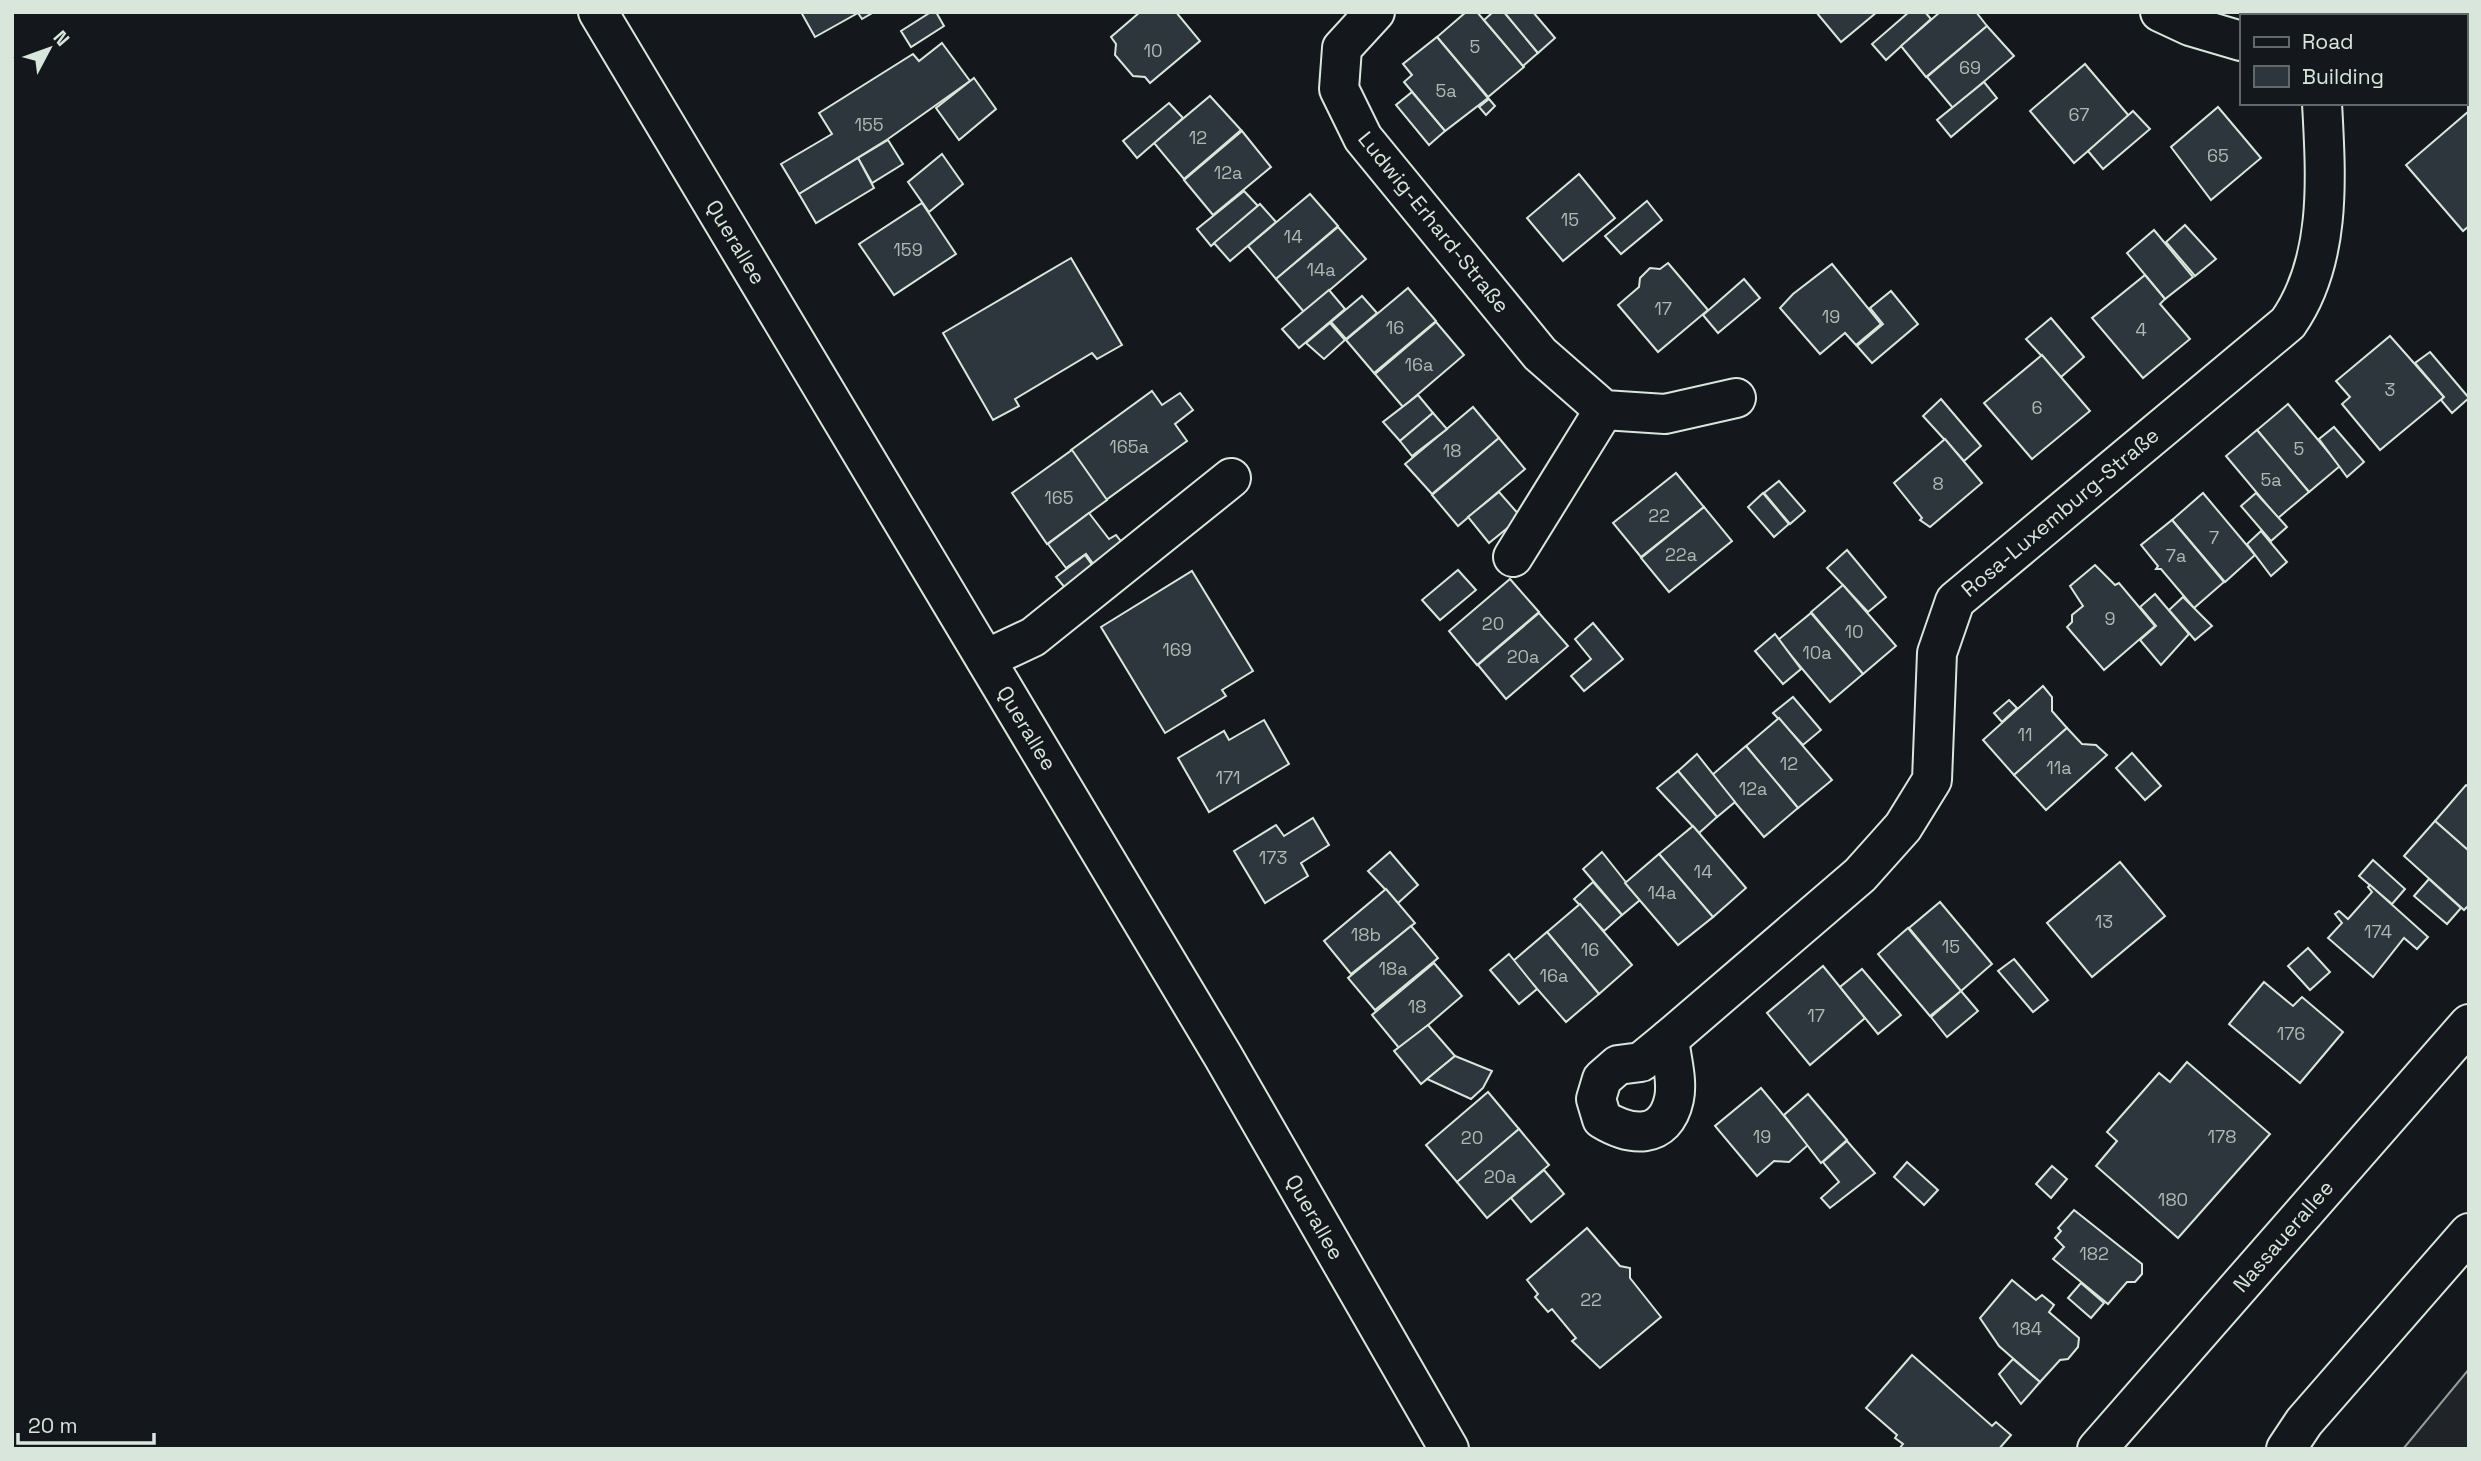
<svg xmlns="http://www.w3.org/2000/svg" width="2481" height="1461" font-family="'Space Grotesk',sans-serif">
<style>
.green{fill:#202428;stroke:#939e99;stroke-width:2}
.building{fill:#2c363c;stroke:#d8e6dc;stroke-width:2}
.lines{fill:none;stroke-linecap:round;stroke-linejoin:round}
.minor-casing{stroke:#d8e6dc;stroke-width:42}
.major-casing{stroke:#d8e6dc;stroke-width:42}
.minor{stroke:#14181c;stroke-width:38}
.major{stroke:#14181c;stroke-width:38}
.labels{text-anchor:middle;dominant-baseline:central;stroke-width:5;stroke-linejoin:round;paint-order:stroke}
.number-label{font-size:18px;fill:#adbab4}
.street-label{font-size:21px;fill:#d8e6dc;stroke:#14181c}
</style>
<rect width="100%" height="100%" fill="#14181c"/>
<path class="green" d="M2469,1369V1449H2403Z"/>
<g class="building">
<path d="M801,12H874L862,19L858,13L815,37Z"/>
<path d="M931,12H936L944,26L911,47L901,31Z"/>
<path d="M1140,12H1176L1200,41L1150,83L1145,77L1133,76L1115,55L1116,44L1111,37Z"/>
<path d="M1466,12H1477L1524,67L1488,97L1437,37Z"/>
<path d="M1493,12H1504L1538,53L1523,66L1484,20Z"/>
<path d="M1504,12H1533L1555,38L1538,53Z"/>
<path d="M1816,12H1877L1841,42Z"/>
<path d="M1909,12H1925L1931,19L1886,60L1872,44Z"/>
<path d="M1940,12H1976L1987,26L1926,77L1901,46Z"/>
<path d="M1987,26L2014,56L1953,108L1927,77Z"/>
<path d="M1437,37L1488,98L1445,131L1404,82L1412,75L1403,64Z"/>
<path d="M942,43L970,81L888,139L799,194L781,164L832,134L819,113L913,54L919,61Z"/>
<path d="M2085,64L2129,116L2074,163L2030,111Z"/>
<path d="M974,78L996,109L959,140L936,108Z"/>
<path d="M1984,82L1997,98L1951,137L1937,120Z"/>
<path d="M1412,92L1445,131L1429,145L1396,105Z"/>
<path d="M1210,96L1241,130L1184,179L1154,143Z"/>
<path d="M1489,99L1495,106L1486,115L1479,107Z"/>
<path d="M1169,103L1183,118L1137,158L1123,141Z"/>
<path d="M2218,107L2261,158L2211,200L2171,147Z"/>
<path d="M2133,111L2150,129L2103,169L2088,151Z"/>
<path d="M2469,111V226L2463,231L2406,165Z"/>
<path d="M1242,131L1271,167L1213,215L1184,180Z"/>
<path d="M888,140L903,164L872,183L858,158Z"/>
<path d="M942,154L963,184L929,212L908,182Z"/>
<path d="M858,158L874,188L816,223L799,194Z"/>
<path d="M1579,174L1615,218L1563,261L1527,218Z"/>
<path d="M1244,191L1258,206L1211,246L1197,229Z"/>
<path d="M1310,194L1338,226L1276,279L1248,246Z"/>
<path d="M1647,201L1662,220L1621,254L1605,236Z"/>
<path d="M922,203L956,254L894,295L859,244Z"/>
<path d="M1260,204L1276,222L1230,261L1214,243Z"/>
<path d="M2185,225L2216,259L2195,276L2166,242Z"/>
<path d="M1338,227L1366,259L1304,312L1276,279Z"/>
<path d="M2154,230L2193,277L2165,299L2127,253Z"/>
<path d="M1071,258L1122,345L1097,359L1092,353L1015,399L1019,406L993,420L943,333Z"/>
<path d="M1668,263L1708,310L1658,352L1618,305L1639,287L1640,278L1650,268L1660,269Z"/>
<path d="M1832,264L1881,324L1856,345L1845,333L1820,354L1780,308L1793,294Z"/>
<path d="M2145,275L2165,299L2160,304L2190,339L2143,378L2092,318Z"/>
<path d="M1744,279L1760,298L1718,333L1703,315Z"/>
<path d="M1408,288L1436,321L1374,373L1346,340Z"/>
<path d="M1329,290L1345,309L1299,348L1282,329Z"/>
<path d="M1891,291L1918,324L1872,363L1857,346L1883,324L1870,308Z"/>
<path d="M1362,296L1377,313L1346,339L1331,322Z"/>
<path d="M2051,318L2084,357L2061,377L2026,339Z"/>
<path d="M1436,322L1464,355L1403,407L1375,374Z"/>
<path d="M1330,323L1345,340L1324,359L1306,343Z"/>
<path d="M2390,336L2444,397L2380,450L2342,404L2350,397L2336,381Z"/>
<path d="M2430,352L2469,398L2452,413L2441,400L2444,397L2415,363Z"/>
<path d="M2042,355L2090,411L2032,459L1984,403Z"/>
<path d="M1152,391L1162,405L1180,393L1193,410L1175,424L1187,441L1106,500L1071,450Z"/>
<path d="M1418,395L1433,413L1400,441L1383,422Z"/>
<path d="M1941,399L1981,446L1964,461L1923,416Z"/>
<path d="M2288,404L2340,466L2309,492L2257,430Z"/>
<path d="M1473,407L1499,438L1432,494L1405,464Z"/>
<path d="M1433,413L1447,429L1412,456L1400,441Z"/>
<path d="M2334,427L2364,462L2347,477L2319,439Z"/>
<path d="M2257,430L2309,492L2278,518L2226,456Z"/>
<path d="M1499,438L1525,469L1458,526L1432,495Z"/>
<path d="M1945,439L1982,483L1930,527L1920,520L1922,518L1894,483Z"/>
<path d="M1072,450L1107,500L1047,544L1012,493Z"/>
<path d="M1676,473L1704,507L1641,557L1613,523Z"/>
<path d="M1779,481L1805,511L1790,524L1764,493Z"/>
<path d="M1499,492L1521,517L1489,543L1468,517Z"/>
<path d="M1763,493L1789,524L1774,537L1748,507Z"/>
<path d="M2203,493L2255,555L2225,582L2172,520Z"/>
<path d="M2256,493L2287,527L2271,541L2241,506Z"/>
<path d="M1704,507L1732,541L1669,592L1641,558Z"/>
<path d="M1089,513L1109,539L1116,535L1127,549L1099,572L1086,554L1066,568L1048,544Z"/>
<path d="M2172,520L2224,582L2194,608L2161,569H2156L2158,566L2141,545Z"/>
<path d="M2261,531L2287,562L2271,576L2247,544Z"/>
<path d="M1847,550L1886,597L1868,612L1827,568Z"/>
<path d="M1085,555L1098,573L1071,595L1056,577Z"/>
<path d="M2095,565L2115,585L2119,583L2155,626L2104,670L2067,627L2072,622V615L2083,606L2070,586Z"/>
<path d="M1458,570L1476,590L1440,620L1422,600Z"/>
<path d="M1192,571L1253,671L1222,690L1226,696L1165,733L1101,627Z"/>
<path d="M1510,579L1539,612L1477,665L1449,631Z"/>
<path d="M1843,585L1896,646L1863,674L1811,612Z"/>
<path d="M2155,594L2189,634L2161,665L2140,640L2156,626L2140,607Z"/>
<path d="M2183,597L2212,626L2195,640L2169,610Z"/>
<path d="M1539,613L1568,646L1506,699L1478,665Z"/>
<path d="M1811,613L1863,674L1830,702L1778,640Z"/>
<path d="M1593,623L1623,659L1584,691L1571,676L1591,659L1575,639Z"/>
<path d="M1775,634L1801,669L1783,684L1755,651Z"/>
<path d="M2043,686L2052,697V711L2067,728L2014,775L1983,740Z"/>
<path d="M1793,697L1821,730L1803,745L1773,713Z"/>
<path d="M2009,700L2017,708L2002,722L1994,713Z"/>
<path d="M1779,718L1832,780L1798,808L1746,746Z"/>
<path d="M1264,720L1289,764L1209,812L1178,758L1224,731L1229,740Z"/>
<path d="M2067,728L2082,744L2096,745L2107,755L2046,810L2014,775Z"/>
<path d="M1746,746L1798,808L1764,837L1712,775Z"/>
<path d="M2132,753L2161,786L2145,800L2116,768Z"/>
<path d="M1697,754L1735,802L1717,817L1678,771Z"/>
<path d="M1678,771L1717,817L1699,833L1657,788Z"/>
<path d="M2466,785L2469,787V851L2435,821Z"/>
<path d="M1313,818L1329,845L1301,863L1308,876L1265,903L1234,851L1276,825L1284,836Z"/>
<path d="M2435,821L2469,851V905L2464,910L2404,856Z"/>
<path d="M1693,826L1746,888L1713,917L1659,854Z"/>
<path d="M1390,852L1418,885L1398,903L1368,871Z"/>
<path d="M1602,852L1640,900L1622,915L1583,869Z"/>
<path d="M1659,854L1713,917L1678,945L1625,883Z"/>
<path d="M2373,860L2405,889L2392,904L2359,876Z"/>
<path d="M2120,862L2165,916L2092,977L2047,923Z"/>
<path d="M2429,879L2461,908L2447,924L2414,896Z"/>
<path d="M1593,882L1622,915L1604,931L1574,899Z"/>
<path d="M2370,885L2428,937L2417,949L2404,938L2373,977L2328,938L2342,923L2335,914L2339,911L2348,919L2372,892L2368,887Z"/>
<path d="M1386,889L1415,923L1351,974L1324,941Z"/>
<path d="M1940,902L1992,964L1961,991L1909,928Z"/>
<path d="M1580,904L1632,965L1599,994L1547,932Z"/>
<path d="M1411,926L1438,958L1375,1010L1348,978Z"/>
<path d="M1908,928L1961,991L1930,1016L1878,954Z"/>
<path d="M1547,932L1599,994L1566,1022L1513,961Z"/>
<path d="M2308,948L2330,972L2310,990L2288,966Z"/>
<path d="M1509,954L1537,989L1519,1004L1490,970Z"/>
<path d="M2014,959L2048,1000L2033,1012L1998,971Z"/>
<path d="M1434,963L1462,996L1400,1049L1372,1015Z"/>
<path d="M1823,966L1865,1018L1810,1065L1767,1013Z"/>
<path d="M1862,969L1901,1015L1878,1034L1840,987Z"/>
<path d="M2264,982L2293,1006L2302,997L2343,1032L2300,1083L2229,1024Z"/>
<path d="M1961,991L1978,1011L1947,1037L1931,1017Z"/>
<path d="M1428,1025L1455,1056L1421,1084L1394,1051Z"/>
<path d="M1455,1056L1492,1071L1483,1088L1471,1099L1427,1079Z"/>
<path d="M2187,1062L2270,1134L2178,1238L2096,1166L2117,1141L2107,1132L2159,1073L2170,1082Z"/>
<path d="M1761,1088L1808,1145L1789,1162L1774,1161L1757,1176L1715,1126Z"/>
<path d="M1488,1092L1519,1129L1457,1182L1426,1145Z"/>
<path d="M1808,1094L1847,1140L1821,1163L1784,1115Z"/>
<path d="M1519,1129L1549,1165L1487,1218L1457,1182Z"/>
<path d="M1847,1141L1875,1173L1830,1208L1821,1198L1839,1182L1823,1162Z"/>
<path d="M1907,1162L1938,1190L1924,1205L1894,1177Z"/>
<path d="M2052,1166L2067,1179L2051,1198L2036,1184Z"/>
<path d="M1544,1170L1564,1194L1531,1222L1511,1198Z"/>
<path d="M2074,1210L2142,1264V1274L2135,1282H2127L2108,1304L2053,1259L2064,1247L2055,1238L2061,1231L2058,1228Z"/>
<path d="M1587,1228L1620,1266L1630,1268V1278L1661,1317L1600,1368L1572,1341L1576,1338L1552,1309L1548,1312L1535,1297L1538,1294L1527,1280Z"/>
<path d="M2012,1280L2036,1300L2042,1295L2054,1305L2049,1312L2079,1338L2078,1347L2068,1359L2060,1360L2040,1382L1999,1346L1980,1318Z"/>
<path d="M2081,1283L2104,1303L2091,1318L2068,1298Z"/>
<path d="M1912,1355L1992,1426L1996,1422L2011,1435L1999,1449H1899L1903,1444L1895,1438L1897,1435L1866,1408Z"/>
<path d="M2013,1359L2040,1382L2021,1404L1999,1374Z"/>
</g>
<g class="lines">
<defs>
<g id="minor">
<path d="M598,12L1223,1056L1449,1449"/>
<path d="M1375,12L1342,48L1339,89L1363,138L1540,354L1604,410L1665,414L1736,398"/>
<path d="M2160,12L2190,26L2241,41"/>
<path d="M2465,49L2469,48"/>
<path d="M1513,557L1604,410"/>
<path d="M986,659L1033,637L1231,478"/>
<path d="M1669,1039L1860,875L1903,827L1932,780L1937,653L1955,601L2288,323C2332,260 2326,177 2322,103"/>
<path d="M1669,1039C1671,1057 1678,1081 1674,1099C1665,1141 1630,1136 1602,1119L1596,1099L1602,1079L1618,1065L1641,1062Z"/>
<path d="M2097,1449L2469,1024"/>
</g>
<path id="major" d="M2286,1449L2304,1422L2469,1233"/>
</defs>
<use href="#minor" class="minor-casing"/>
<use href="#major" class="major-casing"/>
<use href="#minor" class="minor"/>
<use href="#major" class="major"/>
</g>
<g class="labels">
<g class="number-label">
<text x="1475" y="46">5</text>
<text x="1153" y="50">10</text>
<text x="1970" y="67">69</text>
<text x="1446" y="90">5a</text>
<text x="2079" y="114">67</text>
<text x="869" y="124">155</text>
<text x="1198" y="137">12</text>
<text x="2218" y="155">65</text>
<text x="1228" y="172">12a</text>
<text x="1570" y="219">15</text>
<text x="1293" y="236">14</text>
<text x="908" y="249">159</text>
<text x="1321" y="269">14a</text>
<text x="1663" y="308">17</text>
<text x="1831" y="316">19</text>
<text x="1395" y="327">16</text>
<text x="2141" y="329">4</text>
<text x="1419" y="364">16a</text>
<text x="2390" y="389">3</text>
<text x="2037" y="407">6</text>
<text x="1129" y="446">165a</text>
<text x="2299" y="448">5</text>
<text x="1452" y="450">18</text>
<text x="2271" y="479">5a</text>
<text x="1938" y="483">8</text>
<text x="1059" y="497">165</text>
<text x="1659" y="515">22</text>
<text x="2214" y="537">7</text>
<text x="1681" y="554">22a</text>
<text x="2176" y="555">7a</text>
<text x="2110" y="618">9</text>
<text x="1493" y="623">20</text>
<text x="1854" y="631">10</text>
<text x="1177" y="649">169</text>
<text x="1817" y="652">10a</text>
<text x="1523" y="656">20a</text>
<text x="2025" y="734">11</text>
<text x="1789" y="763">12</text>
<text x="2059" y="767">11a</text>
<text x="1228" y="777">171</text>
<text x="1753" y="788">12a</text>
<text x="1273" y="857">173</text>
<text x="1703" y="871">14</text>
<text x="1662" y="892">14a</text>
<text x="2104" y="921">13</text>
<text x="2378" y="931">174</text>
<text x="1366" y="934">18b</text>
<text x="1951" y="946">15</text>
<text x="1590" y="949">16</text>
<text x="1393" y="968">18a</text>
<text x="1554" y="975">16a</text>
<text x="1417" y="1006">18</text>
<text x="1816" y="1015">17</text>
<text x="2291" y="1033">176</text>
<text x="1762" y="1136">19</text>
<text x="2222" y="1136">178</text>
<text x="1472" y="1137">20</text>
<text x="1500" y="1176">20a</text>
<text x="2173" y="1199">180</text>
<text x="2094" y="1253">182</text>
<text x="1591" y="1299">22</text>
<text x="2027" y="1328">184</text>
</g>
<g class="street-label">
<text transform="translate(1434 222) rotate(51)">Ludwig-Erhard-Straße</text>
<text transform="translate(736 242) rotate(59)">Querallee</text>
<text transform="translate(2060 512) rotate(-40)">Rosa-Luxemburg-Straße</text>
<text transform="translate(1027 728) rotate(59)">Querallee</text>
<text transform="translate(1315 1217) rotate(60)">Querallee</text>
<text transform="translate(2283 1236) rotate(-49)">Nassauerallee</text>
</g>
</g>
<rect width="2481" height="1461" fill="none" stroke="#d8e6dc" stroke-width="28"/>
<rect x="2240" y="14" width="228" height="91" fill="#14181c" stroke="#626a69" stroke-width="2"/>
<rect x="2254" y="37" width="35" height="10" fill="#14181c" stroke="#626a69" stroke-width="2"/>
<text x="2302" y="49" font-size="21" fill="#d8e6dc">Road</text>
<rect x="2254" y="66" width="35" height="21" fill="#2c363c" stroke="#626a69" stroke-width="2"/>
<text x="2302" y="84" font-size="21" fill="#d8e6dc">Building</text>
<g transform="translate(49 49) rotate(49)" stroke="#14181c" stroke-width="5" paint-order="stroke">
<path d="M0-5L12 26L0 18L-12 26Z" fill="#d8e6dc"/>
<text y="-10" font-size="19" font-weight="bold" text-anchor="middle" fill="#d8e6dc">N</text>
</g>
<path d="M18 1433v10h136v-10" fill="none" stroke="#d8e6dc" stroke-width="3.5"/>
<text x="28" y="1433" font-size="21" fill="#d8e6dc" stroke="#14181c" stroke-width="5" paint-order="stroke">20 m</text>
</svg>
